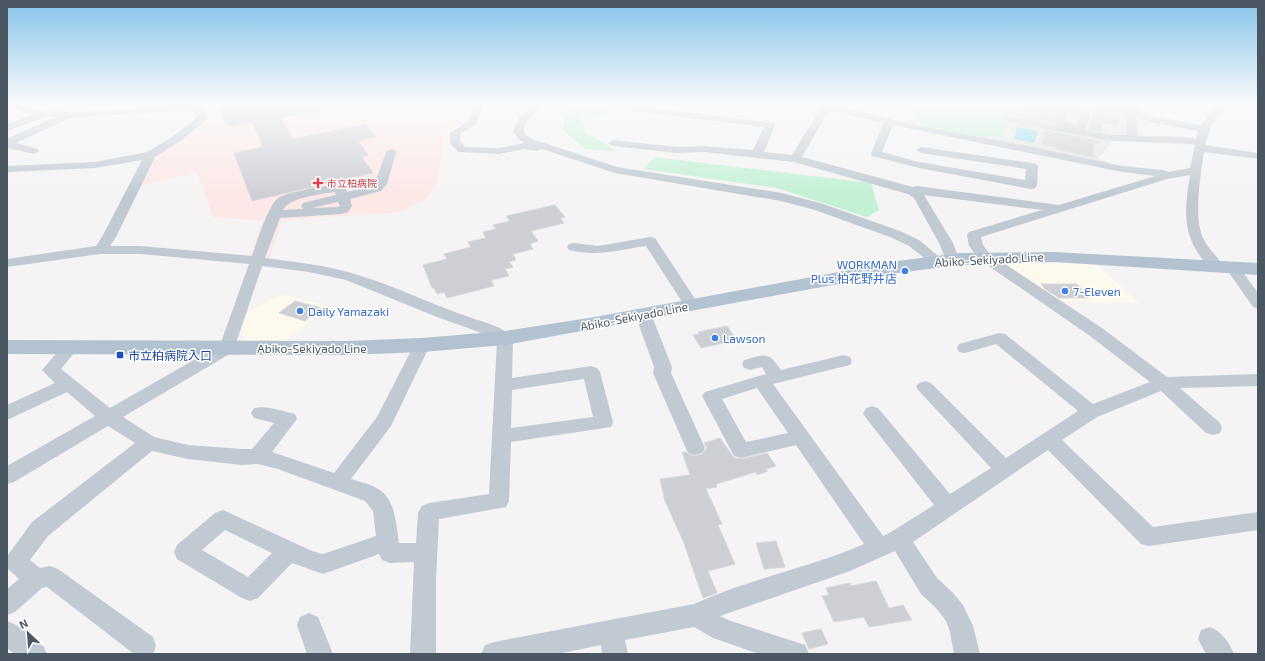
<svg xmlns="http://www.w3.org/2000/svg" width="1265" height="661" font-family="'Exo 2','Noto Sans JP',sans-serif">
<style>
.commercial{fill:#fdf9ef}
.education{fill:#e6e4e5}
.medical{fill:#fce8e6}
.green{fill:#c3f1d5}
.water{fill:#90daee}
.building{fill:#cdcfd5;stroke:#d7d9de}
.lines{fill:none;stroke-linecap:round;stroke-linejoin:round}
.minor{fill:#c1cad2;fill-rule:evenodd}
.major{fill:#b3c2d1;fill-rule:evenodd}
.health-dot{fill:#e0444e;stroke:#fff;stroke-width:1.5}
.shop-dot{fill:#3f7fe0;stroke:#fff;stroke-width:1.5}
.transit-dot{fill:#1a4fb4;stroke:#fff;stroke-width:1.5}
.labels{text-anchor:middle;dominant-baseline:central;stroke-width:3;stroke-linejoin:round;paint-order:stroke}
.far-health-label{font-size:10px;fill:#be3a42;stroke:#fff;text-anchor:start}
.street-label{font-size:12px;fill:#4a5661;stroke:#fff}
.shop-label{font-size:12px;fill:#366cbe;stroke:#fff;text-anchor:start}
.transit-label{font-size:12px;fill:#164399;stroke:#fff;text-anchor:start}
</style>
<rect width="100%" height="100%" fill="#f5f3f3"/>
<g class="commercial">
<path d="M999,262L1095,263L1140,303L1055,301Z"/>
<path d="M282,294L328,306L285,341H248L241,333L248,311Z"/>
</g>
<path class="education" d="M908,104H1111L1146,120L1142,136H1179L1195,138L1189,145L1112,140L1099,158L1111,164L906,124L918,115Z"/>
<path class="medical" d="M196,104H356L369,106L391,104H445L461,111L462,118L443,137L442,154L437,181L427,198L400,212L282,220L269,259L249,256L263,221L213,217L197,172L141,185L158,154L199,127L204,120V111Z"/>
<g class="green">
<path d="M573,104H612L605,115L580,118L586,133L608,145L615,151L585,149L563,130L565,116Z"/>
<path d="M913,104H1011L1003,135C975,139 947,133 920,125L919,117L921,114L914,108Z"/>
<path d="M654,157L871,183L879,210L867,217L777,188L644,169Z"/>
</g>
<path class="water" d="M1017,127L1038,131L1034,143L1014,139Z"/>
<g class="building">
<path d="M218,104H280V106L294,104H327L328,109L281,118L293,139L366,124L376,137L358,141L368,155L362,157L373,173L252,201L234,153L263,147L252,122L230,126L229,124H226Z"/>
<path d="M1030,104H1063L1062,106L1059,108L1054,123L1025,118L1026,116L1024,115Z"/>
<path d="M1094,109L1106,111L1120,117L1118,126L1103,123L1101,132L1087,129Z"/>
<path d="M1043,130L1100,141V144L1094,143L1093,157L1055,149L1056,147L1042,145L1044,135H1042Z"/>
<path d="M555,205L565,217L560,218L564,223L531,231L538,241L530,244L533,249L513,254L516,260L509,262L513,267L505,269L509,276L491,280L494,286L447,298L444,292L437,294L434,288H432L423,265L447,259L444,254L471,247L468,242L486,238L483,232L496,229L493,225L510,221L506,216Z"/>
<path d="M1041,284H1077L1089,298H1059L1045,289Z"/>
<path d="M295,301L321,308L305,321L279,313Z"/>
<path d="M727,326L737,340L701,348L693,335L700,334L698,332Z"/>
<path d="M720,438L734,458L741,459L767,453L776,466L766,469L768,471L757,475L756,472L716,484L717,487L706,489L722,524L718,525L735,564L708,571L717,593L703,598L684,543L665,501L660,479L690,475L682,452H686L688,454L695,456L702,454L707,448L704,443Z"/>
<path d="M776,541L785,567L764,569L756,543Z"/>
<path d="M876,581L889,608L903,605L912,620L869,627L864,617L834,622L822,596L829,595L826,588L850,583L851,586Z"/>
<path d="M821,629L828,644L809,649L802,633Z"/>
</g>
<g class="lines">
<g class="minor">
<path d="M7,104H14L43,111L79,112L193,105C200,107 203,109 207,115L202,124L180,141L155,157L116,237L110,246H141L252,256C256,244 268,207 277,199C286,192 319,187 332,185L337,184L344,186L347,192L373,185L375,183L386,152L391,149L395,150L396,152L387,184L381,191L350,199L352,206L348,212L341,214L280,218L265,258C295,262 326,265 355,274C397,286 436,307 478,320C489,324 507,329 513,338L512,378L591,366L597,368L600,372L613,422L611,427L511,442L509,501L506,507L439,519L436,579V654H410L414,562L390,563L382,560L379,554L323,574L292,563L258,598L250,601L242,598L177,559L174,552L177,545L215,513L223,510L312,551L323,554L376,536L373,511L365,501L278,469L257,464L242,465L188,459L152,451L48,536L30,560L40,568L50,566L58,569L153,637L156,646L153,654H134L47,587L42,588L15,612L7,615V589L19,579L8,569V555L32,522L135,443L108,426L14,482L7,484V466L95,416L67,392L7,420V405L55,383L42,370L65,343L71,342L77,343L79,347L61,369L110,408L220,345L249,264L141,254H100L7,267V259L96,246L102,237L142,160L95,168L7,172V166L95,162L147,152L172,137L194,120L197,115L191,111H176L70,118L16,143L38,149L39,151L34,154L7,148V139L55,117H45L7,131V124L33,114L7,108ZM335,192L336,195L303,203L301,206L303,209L283,210C290,197 321,194 335,192ZM338,202L340,206L336,207L312,208ZM262,266L309,272L346,280L437,317L476,331L497,340L489,494L429,503L422,506L418,512L416,543H399C396,525 396,499 378,489C371,484 360,482 351,479L391,426L430,345L428,341L422,340L416,341L414,345L377,417L334,473L272,452L297,419L295,414C282,411 266,405 254,408L251,413L254,418L274,423L252,449H242L188,445L154,437L123,417L233,352ZM584,379L593,417L511,428L512,390ZM225,530L272,553L248,577L202,550Z"/>
<path d="M469,104H479L482,109L476,125L460,134V141L465,147L499,148L525,143L518,139L513,131L519,118L536,104H546L527,121L523,131L526,135L535,140L617,167L782,193L823,204L900,231L919,240L944,261L942,264L937,265L932,264L909,246L890,237L815,210L781,201L615,173L542,149L537,151L524,149L499,154L458,152L450,143V133L468,121L472,109Z"/>
<path d="M811,104H830L924,127L1038,148L1122,166L1163,170L1168,172L1190,168L1195,145L1181,143L1111,141L1009,122L1004,119L1009,116L1056,125L1055,123L1060,108L1068,106L1089,112L1091,114L1085,130L1111,135H1127L1126,118L1098,106L1096,104H1121L1152,116L1201,125L1217,104H1227L1211,126L1205,145L1258,153V159L1204,152C1201,175 1193,216 1203,238C1208,249 1217,256 1223,266L1221,269C1212,271 1209,267 1203,260C1181,232 1185,208 1190,175L1167,179L981,237L983,245L990,254L1102,328L1167,377L1258,374V386L1180,388L1220,423L1222,428L1220,433L1213,435L1206,433L1161,391L1097,417L1062,440L1153,527L1258,512V530L1149,546L1141,544L1048,450L913,542L937,578L953,593L963,605L973,626L980,654H954L950,632L946,621L937,609L921,594L895,551L850,571L720,616L728,620L805,645L809,654H759L713,638L694,627L625,640L628,654H602L601,645L557,654H481L485,645L494,642L694,604C748,579 809,568 864,544L796,445L741,458L734,456L702,396L705,392L766,374L762,367L750,370L744,368L742,364L744,360C766,354 768,351 781,370L844,355L850,357L852,361L850,365L773,384L883,536L891,532L934,505L866,418L863,413L866,408L872,406L878,408L950,494L991,468L919,391L916,387L919,383L925,381L931,383L1006,458L1078,411L996,344L965,353L959,352L957,348L959,344L999,333L1005,334L1093,404L1150,382L1090,336L980,260L969,246L967,235L969,232L1042,210L924,195L953,243L959,259L957,262L952,263L947,262L939,243L914,198L908,194L794,162L704,152L677,153L613,146L608,143L613,140L677,147L704,146L753,150L764,127L633,111L631,109L636,106L774,123L775,125L764,152L792,155L821,108L813,106ZM829,110L883,123L871,154L872,156L919,168L1031,189L1035,188L1037,185L1038,166L1036,164L1032,163L921,147L916,150L921,153L1026,169L1025,180L919,162L882,152L893,125L1122,172L1155,176L1059,205L917,186L913,187L802,157ZM1068,112L1081,116L1077,125L1065,121ZM1136,117L1150,122L1198,131L1196,139L1181,137L1137,136ZM757,388L788,433L746,442L722,399Z"/>
<path d="M650,237L655,238L699,305L696,308L691,310L686,308L646,246C619,250 596,257 569,250L567,247L569,244L574,243L598,246Z"/>
<path d="M1232,263L1237,264L1258,293V309L1253,307L1225,267L1227,264Z"/>
<path d="M643,309L648,311L651,314L672,367L671,373L705,448L702,453L695,455L688,453L653,373L654,367L635,314L638,311Z"/>
<path d="M309,613L318,617L333,654H307L297,625L300,617Z"/>
<path d="M7,621L16,625L43,645L47,654H14L7,648Z"/>
<path d="M1210,627C1222,632 1229,642 1234,654H1206L1198,639L1201,630Z"/>
</g>
<path class="major" d="M1054,252L1258,263V275L1054,262L960,265L898,273L505,345L422,352L346,355L7,354V340L346,341L422,338L505,331L595,317L898,261L960,253Z"/>
</g>
<linearGradient id="sky" x2="0" y2="1"><stop stop-color="#85c3ea"/><stop offset="0.53" stop-color="#fafafa"/><stop offset="1" stop-color="#fafafa" stop-opacity="0"/></linearGradient>
<rect width="1265" height="196" fill="url(#sky)"/>
<path class="health-dot" d="M316 177h4v4h4v4h-4v4h-4v-4h-4v-4h4z"/>
<g class="shop-dot">
<circle cx="905" cy="271" r="4"/>
<circle cx="1065" cy="291" r="4"/>
<circle cx="300" cy="311" r="4"/>
<circle cx="715" cy="338" r="4"/>
</g>
<rect class="transit-dot" x="116" y="351" width="8" height="8" rx="2"/>
<g class="labels">
<g class="far-health-label">
<text x="327" y="183">市立柏病院</text>
</g>
<g class="street-label">
<text transform="translate(989 259) rotate(-3)">Abiko-Sekiyado Line</text>
<text transform="translate(634 316) rotate(-11)">Abiko-Sekiyado Line</text>
<text x="312" y="348">Abiko-Sekiyado Line</text>
</g>
<g class="shop-label">
<text x="897" y="264" text-anchor="end">WORKMAN<tspan x="897" dy="14">Plus 柏花野井店</tspan></text>
<text x="1073" y="291">7-Eleven</text>
<text x="308" y="311">Daily Yamazaki</text>
<text x="723" y="338">Lawson</text>
</g>
<g class="transit-label">
<text x="128" y="355">市立柏病院入口</text>
</g>
</g>
<rect width="1265" height="661" fill="none" stroke="#4a5661" stroke-width="16"/>
<g transform="translate(28 633) rotate(334)" stroke="#ffffff" stroke-width="3" paint-order="stroke">
<path d="M0-3L7 15L0 10L-7 15Z" fill="#4a5661"/>
<text y="-6" font-size="11" font-weight="bold" text-anchor="middle" fill="#4a5661">N</text>
</g>
</svg>
